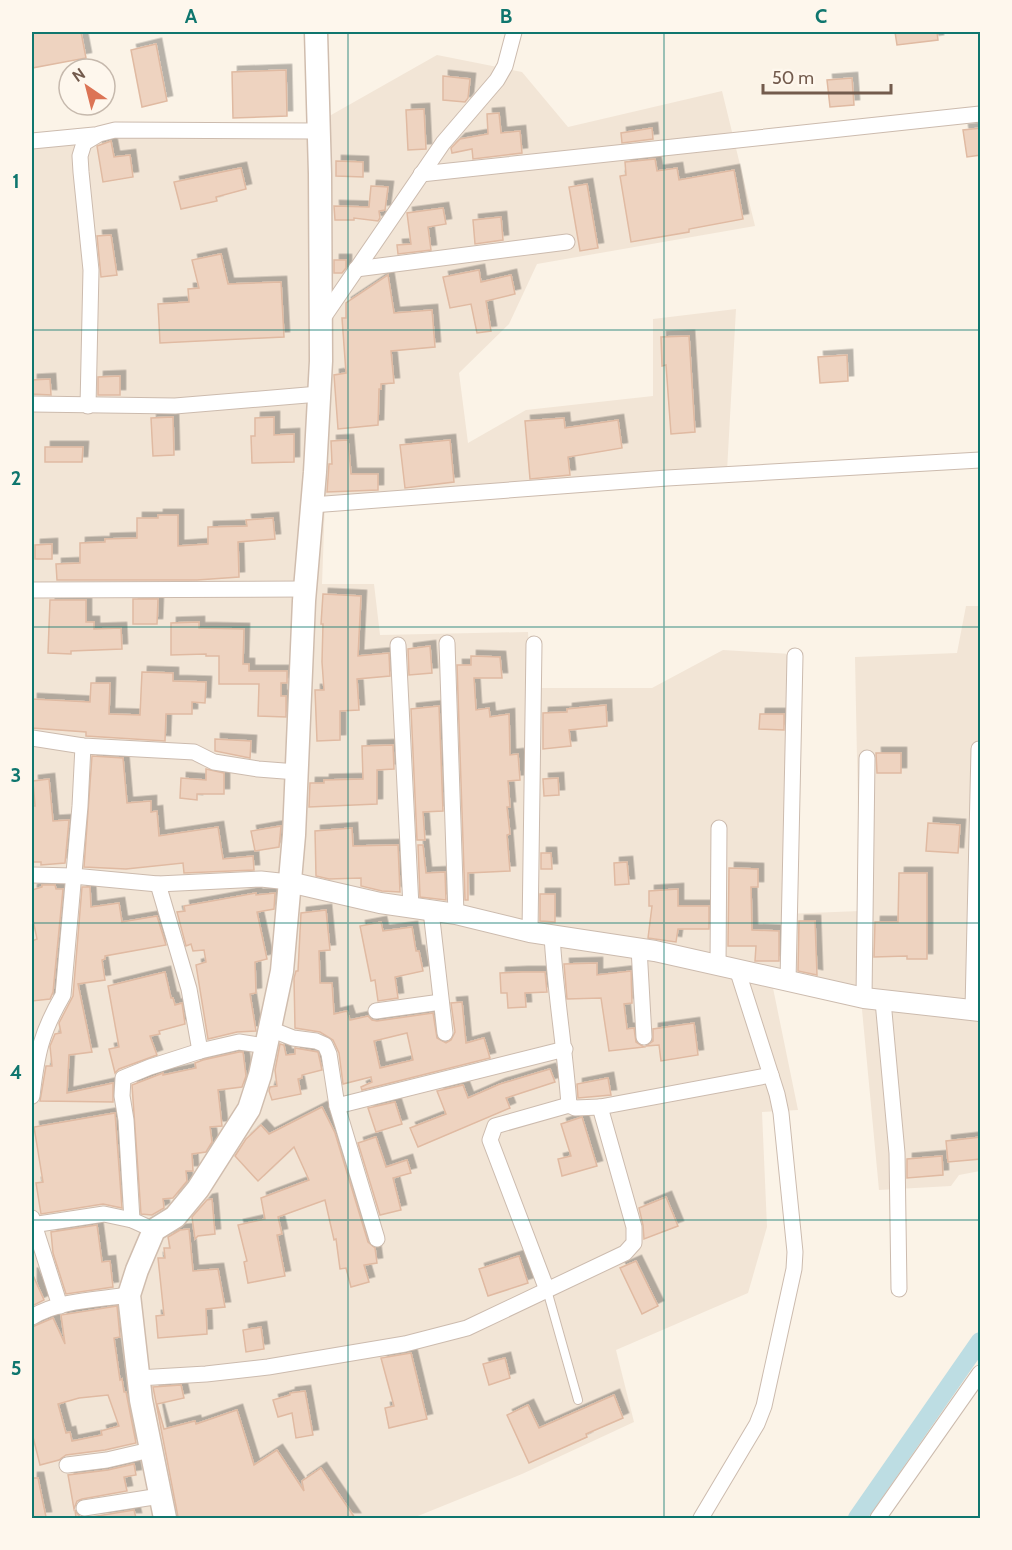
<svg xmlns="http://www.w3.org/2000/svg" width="1012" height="1550" font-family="Cabin,sans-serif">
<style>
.residential{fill:#f2e5d6}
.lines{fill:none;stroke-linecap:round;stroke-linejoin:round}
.canal{stroke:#bddde3;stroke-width:18}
.building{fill:#eed3c0;stroke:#e0baa2;stroke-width:1.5;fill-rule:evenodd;filter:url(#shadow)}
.service-casing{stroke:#ccbbae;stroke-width:10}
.minor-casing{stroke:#ccbbae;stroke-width:17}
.tertiary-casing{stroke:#ccbbae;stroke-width:22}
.secondary-casing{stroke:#d0bdae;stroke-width:25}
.service{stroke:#fff;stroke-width:8}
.minor{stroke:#fff;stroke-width:15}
.tertiary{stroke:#fff;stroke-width:20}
.secondary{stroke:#fff;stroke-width:22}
.grid{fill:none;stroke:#0f766e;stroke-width:1.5;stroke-opacity:0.55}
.neatline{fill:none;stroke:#0f766e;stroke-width:2}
.grid-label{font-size:20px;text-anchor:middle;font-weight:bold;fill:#0f766e}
</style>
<defs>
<filter id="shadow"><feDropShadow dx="5.5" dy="-5.5" stdDeviation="0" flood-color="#0004"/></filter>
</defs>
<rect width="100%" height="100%" fill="#fbf3e7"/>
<path class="residential" d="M437,55L522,72L568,127L722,91L755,226L537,264L509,324L459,373L468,443L526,410L653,396V319L736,309L727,471L325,502L322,584H374L380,635L528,632L531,688H652L723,650L791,654L785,914L860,911L855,657L957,653L966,606H980V1171L959,1175L951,1186L879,1190L861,999L773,988L798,1110L762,1112L767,1227L748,1293L616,1350L634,1422L522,1474L413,1518H32V141L317,123Z"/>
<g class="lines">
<path class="canal" d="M857,1518L980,1341"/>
</g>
<g class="building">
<path d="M32,32H81L86,58L32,68Z"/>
<path d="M895,32H937L938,40L897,45Z"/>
<path d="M156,44L167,101L142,107L131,50Z"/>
<path d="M286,70L287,116L233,118L232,72Z"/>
<path d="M443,76L470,79L468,98L465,102L443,100Z"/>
<path d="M852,78L854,105L830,107L827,80Z"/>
<path d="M424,109L426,149L408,150L406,110Z"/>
<path d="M499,113L501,133L520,131L522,153L473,159L472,149L452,153L451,148L460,139L488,134L487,114Z"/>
<path d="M652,128L653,139L622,143L621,133Z"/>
<path d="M981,128V155L967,157L963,130Z"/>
<path d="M111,141L114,157L130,155L133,177L103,182L97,146Z"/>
<path d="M655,159L657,171L677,168L679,180L734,170L743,219L689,229V232L631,242L620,176L626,175L625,162Z"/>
<path d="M336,161L363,162V177L336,176Z"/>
<path d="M241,168L246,189L216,197L217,201L181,209L174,182Z"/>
<path d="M587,184L598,248L580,251L569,187Z"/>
<path d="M371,186L388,187L385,210L379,211L380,218L378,221L354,218V220H335L334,206L369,207Z"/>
<path d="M443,208L446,224L428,227L431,250L398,254L397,245L411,244L407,213Z"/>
<path d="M501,217L503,240L475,244L473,220Z"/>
<path d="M111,235L117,275L101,277L97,236Z"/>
<path d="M221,254L228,284L281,282L284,337L160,343L158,304L189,302L188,289L199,288L192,260Z"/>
<path d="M334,260H346V268L342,273H334Z"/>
<path d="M479,270L481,282L511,275L515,294L486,301L491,331L477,333L471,304L450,308L443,277Z"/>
<path d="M388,275L394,313L432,310L435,347L391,351L394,383L381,384V389H379L378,425L338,429L334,375L346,373L342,318H346V303Z"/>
<path d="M689,336L695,432L671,434L666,365L662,366L661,337Z"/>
<path d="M847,355L848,381L820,383L818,357Z"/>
<path d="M120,376V395H98V377Z"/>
<path d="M50,379L51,395L32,394V380Z"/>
<path d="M173,417L174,455L153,456L151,418Z"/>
<path d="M274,417V435L294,434V462L252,463L251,436H255V418Z"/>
<path d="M564,418L565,428L618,420L622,448L568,457L570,475L530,479L525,421Z"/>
<path d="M348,440L351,474H378V490L327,492L329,464H332L331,441Z"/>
<path d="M450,440L454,482L405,488L400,445Z"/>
<path d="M45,447H83L82,462H45Z"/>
<path d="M158,515H178V546L208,544V527L247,526L246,520L273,518L275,539L238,542L239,577L197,580H57L56,564L80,563V543L105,542V539L137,538V518H158Z"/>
<path d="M52,544V559H35V545Z"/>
<path d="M323,594L361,596L358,656L389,653L390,676L357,679L359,710L340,711V740L317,741L315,690H324L322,662L323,624H321Z"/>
<path d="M133,599H158L157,624H133Z"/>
<path d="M50,600H86V622H94V629L121,628L122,649L71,651V654L48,653Z"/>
<path d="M199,622V628L244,629L243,664H249V671H287V683H281V696H286V717L258,716L259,684H219V656H206V654L171,655V623Z"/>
<path d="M430,646L432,673L409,675L408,649Z"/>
<path d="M471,656L500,657L502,678H474L476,710L489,708L490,717L509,714L510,755L518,754L520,780L508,781L510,807H507L510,834L507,835L510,871L468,873V900H465L457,665H471Z"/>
<path d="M142,672L173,673V681L206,682L205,703L192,702V714H166L165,741L86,736V732L32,728V699L90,702L91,683H110L109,714L140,715Z"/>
<path d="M606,705L607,726L569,730L571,746L543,749V713L567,712V709Z"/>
<path d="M439,706L443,811L423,812L425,840H417L411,709Z"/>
<path d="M760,714H784V730L759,729Z"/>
<path d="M215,739L251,741L250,758L215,751Z"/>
<path d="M393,745L394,769L377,770V804L309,807L310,783H324V780L363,779L362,746Z"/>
<path d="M876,753H901V773H877Z"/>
<path d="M92,756L123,758L127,803L151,801V812L157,811L159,836L218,827L223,859L253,856L254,870L184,873L183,863L126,869L84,867Z"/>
<path d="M206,769L224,773V794H197V800L180,798L181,778L206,780Z"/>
<path d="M558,778L559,795L544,796L543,779Z"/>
<path d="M49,779L53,821L69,820L65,863L41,865V862H32V806H35L33,781Z"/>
<path d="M928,823L960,825L958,853L926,851Z"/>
<path d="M281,826L279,847L255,851L251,831Z"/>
<path d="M352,828L353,846L398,845L400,892L382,891L361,886V878L329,879L316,876L315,831Z"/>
<path d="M418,845H423L426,873L445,872L446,900L420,897Z"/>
<path d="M541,853H551L552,869H541Z"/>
<path d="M627,862L629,884L615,885L614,863Z"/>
<path d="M729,868L758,869V887H751L752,930L779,931V961H755L756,946H728Z"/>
<path d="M899,873H927V959H907V956L874,957L875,922H898Z"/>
<path d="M42,885H55L56,889H63L53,992L50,999L32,1001V941L37,939L32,915V890L42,887Z"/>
<path d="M82,887H90L91,907L119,903L122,922L157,916L166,945L105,956V959L102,960L105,980L78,984L92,1052L69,1055L67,1093L113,1083V1102L40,1101L46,1066H52L50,1046L55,1034L61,1033L59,1023L73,996Z"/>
<path d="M678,889V906H709V929H678L676,942L648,938L652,906H649V891Z"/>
<path d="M256,893V895L275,893L274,909L257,912L267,959L255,962L256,993L250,994L256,1031L237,1032L208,1039L196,965L206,962L204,950L193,951L191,944L186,946L177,912L185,911L184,906Z"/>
<path d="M540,894H555V922L540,921Z"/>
<path d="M326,910L330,950L319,951L320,983H332L334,1014L347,1011L350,1020L368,1016L372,1020L377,1021L433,1013L437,1038L446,1043L451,1040L455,1032L451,1003L462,1002L466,1043L484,1038L490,1058L362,1090L361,1087L372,1082L371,1077L343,1084L339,1053L333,1040L320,1032L295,1028L294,978L296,971H298L301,913ZM407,1033L413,1060L380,1068L374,1041Z"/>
<path d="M799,921H815L817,975L798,971Z"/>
<path d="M381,922L383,931L412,927L416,951H419L423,971L395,977L398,998L378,1001L375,980L371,981L360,926Z"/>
<path d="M597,963V975L631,971L632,1003L624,1004L627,1029L634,1028L636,1042L644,1047L609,1051L601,998L567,999L564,964Z"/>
<path d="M165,972L171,998H173L175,1005L182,1003L185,1024L159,1031L160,1034L150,1036L157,1055L119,1069L115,1073L109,1049L119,1047L108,986Z"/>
<path d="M522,972H545L547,992L525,993L526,1007L508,1008L507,993H501L500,973Z"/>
<path d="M694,1023L698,1055L661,1061L659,1045L646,1046L653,1041V1029Z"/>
<path d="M280,1044L284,1045L286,1055L295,1054V1048L318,1052L322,1070L302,1075V1078L298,1079L301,1094L272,1100L269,1091L270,1087L277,1086L275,1070Z"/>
<path d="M239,1052H243L246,1076L242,1087L218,1090L222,1126L210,1127L212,1142L206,1152L192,1154L193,1171H186L187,1181L173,1198L163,1199L164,1208L152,1215L141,1214L132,1085L163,1073V1075L196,1068L195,1063L203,1060Z"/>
<path d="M550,1069L555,1082L506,1098L510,1108L418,1147L410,1128L446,1114L437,1091L463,1085L468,1098L500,1084Z"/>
<path d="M608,1078L611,1095L578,1098L577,1084Z"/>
<path d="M395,1102L402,1124L376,1132L368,1108Z"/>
<path d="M322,1107L335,1133L368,1242L375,1248L377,1263L364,1265L369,1282L351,1287L346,1268L340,1269L336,1239L334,1240L325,1200L278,1217L282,1234L277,1235L285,1276L248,1283L244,1262L247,1261L238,1225L265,1219L261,1198L309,1180L294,1147L258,1181L235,1156L246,1139L261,1125L269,1134Z"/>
<path d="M115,1113L122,1208L103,1204L41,1214L36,1183L43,1182L34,1127Z"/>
<path d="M582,1117L597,1166L562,1176L558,1159L571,1156L561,1124Z"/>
<path d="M376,1137L386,1167L407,1160L411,1173L393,1178L401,1210L380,1215L358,1143Z"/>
<path d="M981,1137V1159L948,1162L946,1141Z"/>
<path d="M942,1156L943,1175L907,1178V1159Z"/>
<path d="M666,1197L678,1226L644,1239L643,1225L639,1208Z"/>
<path d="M212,1199L215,1234L198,1236L195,1239L192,1217L207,1200Z"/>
<path d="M97,1225L102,1262L110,1261L113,1287L66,1294L53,1253L51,1232Z"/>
<path d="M189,1229L193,1271L218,1269L225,1307L206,1309L207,1334L158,1338L156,1316L164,1315L158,1258H165L164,1248H170L168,1237L180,1230Z"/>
<path d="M519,1256L528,1283L488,1296L479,1269Z"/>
<path d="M636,1261L658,1306L642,1314L620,1268Z"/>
<path d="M32,1273L44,1300L32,1306Z"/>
<path d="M117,1306L120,1337L114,1338L120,1380L122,1379L124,1392H126L136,1443L105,1450L66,1455L59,1460L40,1465L32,1433V1327L53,1318L65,1344L61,1315ZM108,1395L119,1426L101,1431L102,1435L72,1441L70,1432L66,1433L58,1404L79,1398Z"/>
<path d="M261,1327L264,1349L246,1352L243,1330Z"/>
<path d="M411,1353L427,1419L389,1428L385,1408L394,1406L381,1358Z"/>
<path d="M505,1358L510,1378L489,1385L483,1364Z"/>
<path d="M181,1385L184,1398L157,1404L164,1429L195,1421L196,1424L237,1410L254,1465L277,1450L304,1491L302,1481L321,1468L355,1518L178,1517L153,1387Z"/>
<path d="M305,1391L313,1435L296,1438L292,1413L278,1417L273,1400L290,1395V1393Z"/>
<path d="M614,1395L623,1418L586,1434L587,1437L529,1463L507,1415L528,1405L539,1428Z"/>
<path d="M134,1464L136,1475L124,1477L127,1491L82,1499L77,1501L74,1509L68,1475L108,1470Z"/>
<path d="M32,1478H38L46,1517L32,1518Z"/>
<path d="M75,1510L80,1517L85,1518L134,1510L136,1518H76Z"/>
</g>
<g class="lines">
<defs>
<path id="service" d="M547,1290L578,1400"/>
<g id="minor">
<path d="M32,141L94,135"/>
<path d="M421,174L980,114"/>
<path d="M356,269L567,242"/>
<path d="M321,321L443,143L497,80L505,66L514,32"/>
<path d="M32,404L175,406L319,394"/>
<path d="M88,406L91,270L81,172L80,156L84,143L99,134L115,130L318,131"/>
<path d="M312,505L667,478L980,460"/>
<path d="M32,590L305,589"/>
<path d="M447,643L456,914"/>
<path d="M398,645L411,907"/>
<path d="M32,738L83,746L194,752L214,762L258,769L297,772"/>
<path d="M32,875L73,876L158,884L261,879L289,882"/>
<path d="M158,884L189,989L200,1051L239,1042L266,1046"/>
<path d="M431,911L445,1033"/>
<path d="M530,932L534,644"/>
<path d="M552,935C555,992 565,1048 569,1105"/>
<path d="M639,948L644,1037"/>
<path d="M718,965L719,828"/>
<path d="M788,981L795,656"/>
<path d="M864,998L867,758"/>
<path d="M883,1001L897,1153L899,1289"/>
<path d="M973,1009L979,749"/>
<path d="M376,1011L441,1002"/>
<path d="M270,1029L293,1038L316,1041L325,1045L329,1054L337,1106L377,1239"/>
<path d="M32,1096C37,1053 41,1033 63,995L80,806L83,746"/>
<path d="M337,1106L565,1049"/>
<path d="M32,1218L60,1306"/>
<path d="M132,1220L126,1120L122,1096L123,1078L150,1067L200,1051"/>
<path d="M32,1225L104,1214L132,1220L154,1230"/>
<path d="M547,1290L490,1140L495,1126L569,1105L575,1108L600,1107L771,1075"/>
<path d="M32,1317C60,1300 96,1300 129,1295"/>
<path d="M138,1378L206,1374L268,1367L405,1344L467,1328L625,1253L634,1243V1227L600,1107"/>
<path d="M67,1465L107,1460L150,1450"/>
<path d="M84,1508L160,1496"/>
<path d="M701,1518L757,1424L764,1406L794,1269L795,1252L781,1113L777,1094L737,969"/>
<path d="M878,1518L980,1373"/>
</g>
<path id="tertiary" d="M289,882L380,903L456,914L530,932L655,951L864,998L980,1011"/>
<path id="secondary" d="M165,1518L141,1400L129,1295L137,1270L154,1230L175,1217L198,1189L249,1109L260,1075L282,971L294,835L304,601L315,472L321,361L320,174L316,32"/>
</defs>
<use href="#service" class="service-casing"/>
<use href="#minor" class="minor-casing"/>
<use href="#tertiary" class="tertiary-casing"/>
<use href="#secondary" class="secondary-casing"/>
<use href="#service" class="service"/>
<use href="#minor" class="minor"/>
<use href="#tertiary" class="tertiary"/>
<use href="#secondary" class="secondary"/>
</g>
<path class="grid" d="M348,32V1518M664,32V1518M32,330H980M32,627H980M32,923H980M32,1220H980"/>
<rect width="1012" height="1550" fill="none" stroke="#fef7ed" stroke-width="66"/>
<g transform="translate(87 87) rotate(325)"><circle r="28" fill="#fef7ed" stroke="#c6b9ad" stroke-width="1.5"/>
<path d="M0-4.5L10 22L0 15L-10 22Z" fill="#dc7455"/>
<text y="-9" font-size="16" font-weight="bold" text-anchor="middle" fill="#735b4d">N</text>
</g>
<path d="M763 84v9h128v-9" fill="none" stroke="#735b4d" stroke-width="3"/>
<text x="772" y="84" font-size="18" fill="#735b4d" stroke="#fef7ed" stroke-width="4.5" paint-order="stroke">50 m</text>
<rect x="33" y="33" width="946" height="1484" class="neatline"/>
<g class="grid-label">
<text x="191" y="23">A</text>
<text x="506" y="23">B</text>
<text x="821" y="23">C</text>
<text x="16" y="188">1</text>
<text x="16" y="485">2</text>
<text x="16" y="782">3</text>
<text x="16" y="1079">4</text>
<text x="16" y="1375">5</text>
</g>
</svg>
